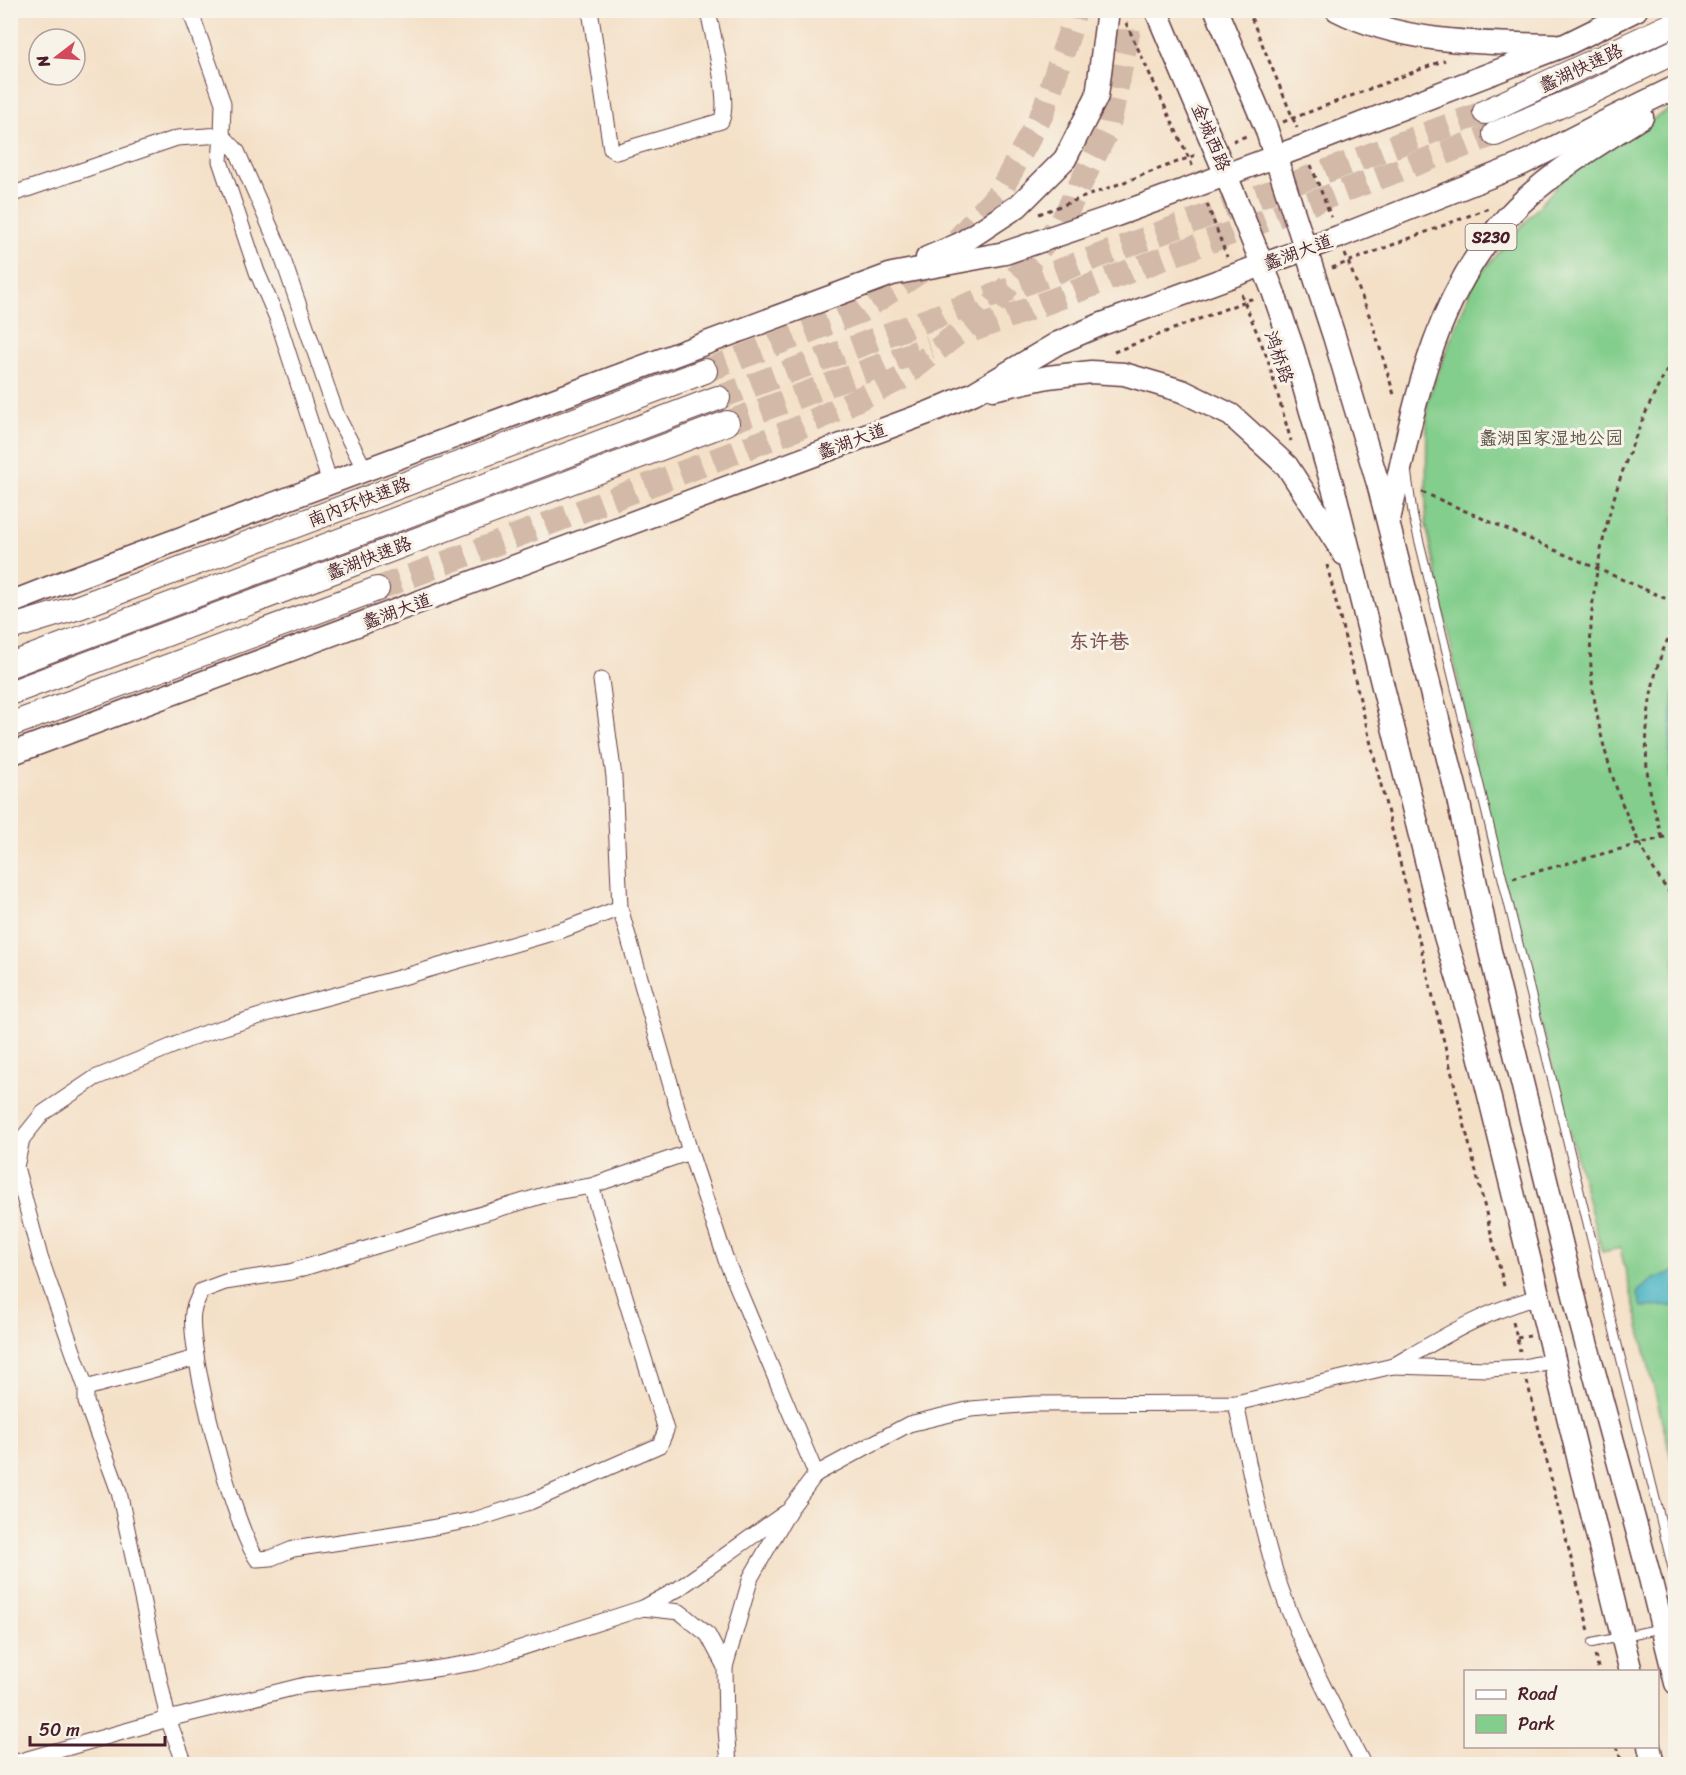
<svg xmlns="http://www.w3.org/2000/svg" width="1686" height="1775" viewBox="0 0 1686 1775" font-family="Sriracha,'LXGW WenKai TC',sans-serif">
  <rect width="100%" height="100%" fill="#f7f3e8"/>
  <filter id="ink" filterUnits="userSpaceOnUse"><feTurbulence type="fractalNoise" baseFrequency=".0167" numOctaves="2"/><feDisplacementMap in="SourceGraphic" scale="12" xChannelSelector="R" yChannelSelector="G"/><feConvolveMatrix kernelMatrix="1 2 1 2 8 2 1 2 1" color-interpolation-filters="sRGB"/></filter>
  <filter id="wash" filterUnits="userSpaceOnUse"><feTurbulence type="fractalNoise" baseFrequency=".008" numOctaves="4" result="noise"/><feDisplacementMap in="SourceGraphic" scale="24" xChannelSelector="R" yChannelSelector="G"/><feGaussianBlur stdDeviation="1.35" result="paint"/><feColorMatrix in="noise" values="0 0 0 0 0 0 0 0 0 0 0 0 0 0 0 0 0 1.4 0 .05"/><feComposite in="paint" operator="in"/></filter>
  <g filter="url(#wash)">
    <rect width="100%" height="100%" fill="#f4e0c7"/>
    <!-- green -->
    <path fill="#83ce8c" stroke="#66765c" stroke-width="1.5" d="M1675,106V1474L1620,1248L1602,1252L1487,824L1426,524L1427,401L1474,281L1576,164Z"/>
    <!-- water -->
    <g fill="#45b2c2" stroke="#486876" stroke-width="1.5">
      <path d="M1675,687V804C1667,761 1670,730 1675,687Z"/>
      <path d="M1675,1271V1306L1642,1307L1637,1292L1654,1279Z"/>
    </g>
  </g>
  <g filter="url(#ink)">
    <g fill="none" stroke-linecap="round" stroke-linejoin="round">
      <!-- trunk-tunnel -->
      <g stroke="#d2b9a8" stroke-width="24" stroke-dasharray="24 12" stroke-linecap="butt">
        <path d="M973,330L1495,134"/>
        <path d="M705,371L861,311L942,257L1000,192L1043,112L1072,25L1074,10"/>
        <path d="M718,398L1485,112"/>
        <path d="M727,423L930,347"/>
        <path d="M377,589L796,429L900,379L990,308L1061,223L1108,129L1128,33L1129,10"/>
      </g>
      <!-- service casing -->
      <g stroke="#643c42" stroke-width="10">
        <g id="service">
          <path d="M1407,473L1413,516L1676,1582"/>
          <path d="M1592,1643L1676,1625"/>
        </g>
      </g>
      <!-- minor casing -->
      <g stroke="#643c42" stroke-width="17">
        <g id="minor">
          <path d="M590,10L611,149L616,152L721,121C731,103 712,34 708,10"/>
          <path d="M10,195L177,138L222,135L223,103L190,10"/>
          <path d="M330,483L277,318L257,272L220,161L222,135L237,151L278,245L337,416L365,470"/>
          <path d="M601,680L614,777L620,908L690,1152L726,1260L816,1474"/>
          <path d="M591,1186L666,1430L660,1445L530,1502L477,1519L414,1531L293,1549L271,1558L257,1559C234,1527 187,1351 193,1312C194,1305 199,1297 201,1291L225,1282L290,1272L554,1192L591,1186L690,1152"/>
          <path d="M1539,1297C1482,1312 1443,1337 1393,1366L1487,1369L1524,1367L1555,1360"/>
          <path d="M86,1388L196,1358"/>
          <path d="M1236,1403C1247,1458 1258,1514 1274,1568C1295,1637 1331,1701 1363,1764"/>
          <path d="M643,1608L678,1589L785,1513"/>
          <path d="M10,1764L168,1719L305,1685L390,1676L478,1662L643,1608L680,1612L708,1635L725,1667"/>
          <path d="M185,1764L168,1719L119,1492L86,1402V1388L40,1257L16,1167L22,1139L43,1113L95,1078L199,1035L276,1011L406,976L565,929L620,908"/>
          <path d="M729,1764L726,1729L725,1667L751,1577L790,1509L816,1474L909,1424L971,1409L1033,1404L1236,1403L1393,1366"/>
        </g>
      </g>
      <!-- primary casing -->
      <g stroke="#643c42" stroke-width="25">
        <g id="primary">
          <path d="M1156,10L1226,175L1273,291L1293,349L1336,498L1445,936L1471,1022L1631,1672"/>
          <path d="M1216,10L1266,128L1334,336L1379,487L1457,794L1490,951L1581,1324L1650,1578L1676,1683"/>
          <path d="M1337,10C1403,44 1482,43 1554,45"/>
          <path d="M927,258L960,244L1018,206L1065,159L1097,96L1108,10"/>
          <path d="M993,389L1048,377L1091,372L1124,374L1182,391L1231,415L1287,466L1344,554"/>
          <path d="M1389,520C1413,412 1431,298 1510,214C1547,175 1597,145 1642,117"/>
          <path d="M10,603L69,580L892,274L1005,253L1111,217L1304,146L1565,45L1636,10"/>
          <path d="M10,754L930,412L974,393L1058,343L1102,324L1338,237L1522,164L1600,124L1676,87"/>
          <path d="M1649,1746L1653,1764"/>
        </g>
      </g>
      <!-- trunk casing -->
      <g stroke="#643c42" stroke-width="26">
        <g id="trunk">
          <path d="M1485,112L1676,23"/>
          <path d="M1495,134L1587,94L1676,51"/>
          <path d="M10,628L79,607L705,371"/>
          <path d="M10,665L718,398"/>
          <path d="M10,693L727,423"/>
          <path d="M10,725L377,589"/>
        </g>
      </g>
      <!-- path -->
      <g stroke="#643c42" stroke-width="3" stroke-dasharray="4.5 4.5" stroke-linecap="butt">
        <path d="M1248,10L1297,128"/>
        <path d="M1126,23L1193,167"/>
        <path d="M1283,122L1445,60"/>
        <path d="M1233,141L1249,135"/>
        <path d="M1311,165L1331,217"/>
        <path d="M1207,204L1227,257"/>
        <path d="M1039,214L1196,155"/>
        <path d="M1345,254L1373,325L1395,398"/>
        <path d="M1332,268L1489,208"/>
        <path d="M1241,294L1267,357L1291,441"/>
        <path d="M1114,352L1256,297"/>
        <path d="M1676,354C1622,446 1582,575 1592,681C1597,726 1609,772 1626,813C1637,840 1656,879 1676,900"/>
        <path d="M1422,492L1676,603"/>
        <path d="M1327,565L1505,1290"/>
        <path d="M1662,837C1656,815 1649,792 1647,769C1644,725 1651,663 1676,625"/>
        <path d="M1513,878L1676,834"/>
        <path d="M1513,1322L1520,1351"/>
        <path d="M1517,1338L1530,1336"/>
        <path d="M1527,1381L1589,1631"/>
        <path d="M1595,1655L1599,1672"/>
        <path d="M1617,1746L1622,1764"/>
      </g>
      <!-- service -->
      <use href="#service" stroke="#fff" stroke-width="8"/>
      <!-- minor -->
      <use href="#minor" stroke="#fff" stroke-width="15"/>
      <!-- primary -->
      <use href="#primary" stroke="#fff" stroke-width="22"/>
      <!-- trunk -->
      <use href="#trunk" stroke="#fff" stroke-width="24"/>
    </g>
  </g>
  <g text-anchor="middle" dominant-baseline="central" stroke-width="6" stroke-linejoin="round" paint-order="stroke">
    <!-- shield labels -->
    <rect fill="#f7f3e8" stroke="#7e5f64" stroke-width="1.5" x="1465.5" y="224" width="51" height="26" rx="4.5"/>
    <g font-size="16" font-weight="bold" fill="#4a1f2b">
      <text x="1491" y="237">S230</text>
    </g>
    <!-- street labels -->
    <g font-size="18" fill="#4a1f2b" stroke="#f7f3e8">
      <text transform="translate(1581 68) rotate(-25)">蠡湖快速路</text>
      <text transform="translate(1211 137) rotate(67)">金城西路</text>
      <text transform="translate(1298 252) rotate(-20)">蠡湖大道</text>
      <text transform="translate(1279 357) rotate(71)">鸿桥路</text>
      <text transform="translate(852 441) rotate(-20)">蠡湖大道</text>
      <text transform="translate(359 502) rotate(-21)">南内环快速路</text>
      <text transform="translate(369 558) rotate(-21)">蠡湖快速路</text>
      <text transform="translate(397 611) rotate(-20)">蠡湖大道</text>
    </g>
    <!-- park labels -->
    <g font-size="18" fill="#5b5448" stroke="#f7f3e8">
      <text x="1551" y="438">蠡湖国家湿地公园</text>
    </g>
    <!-- neighbourhood labels -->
    <g font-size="20" font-weight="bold" fill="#7e5253" stroke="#f7f3e8">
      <text x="1099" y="641">东许巷</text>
    </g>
  </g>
  <!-- margin -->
  <rect width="1686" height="1775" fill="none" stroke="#f7f3e8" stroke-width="36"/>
  <!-- legend -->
  <rect x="1464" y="1670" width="195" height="78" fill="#f7f3e8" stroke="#b29e9c" stroke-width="1.5"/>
  <rect x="1476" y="1690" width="30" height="9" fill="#ffffff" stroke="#b29e9c" stroke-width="1.5"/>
  <text x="1518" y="1700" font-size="18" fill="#4a1f2b">Road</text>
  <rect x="1476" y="1715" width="30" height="18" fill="#83ce8c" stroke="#b29e9c" stroke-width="1.5"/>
  <text x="1518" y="1730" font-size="18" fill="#4a1f2b">Park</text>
  <!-- north arrow -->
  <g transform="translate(57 57) rotate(253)"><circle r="28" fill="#f7f3e8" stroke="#b29e9c" stroke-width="1.5"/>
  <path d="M0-4.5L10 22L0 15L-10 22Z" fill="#d1495b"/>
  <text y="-9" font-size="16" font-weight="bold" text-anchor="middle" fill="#4a1f2b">N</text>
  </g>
  <!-- scale -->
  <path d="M30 1736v9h135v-9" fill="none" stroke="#4a1f2b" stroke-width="3"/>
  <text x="39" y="1736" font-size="18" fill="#4a1f2b" stroke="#f7f3e8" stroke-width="4.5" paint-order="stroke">50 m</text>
</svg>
